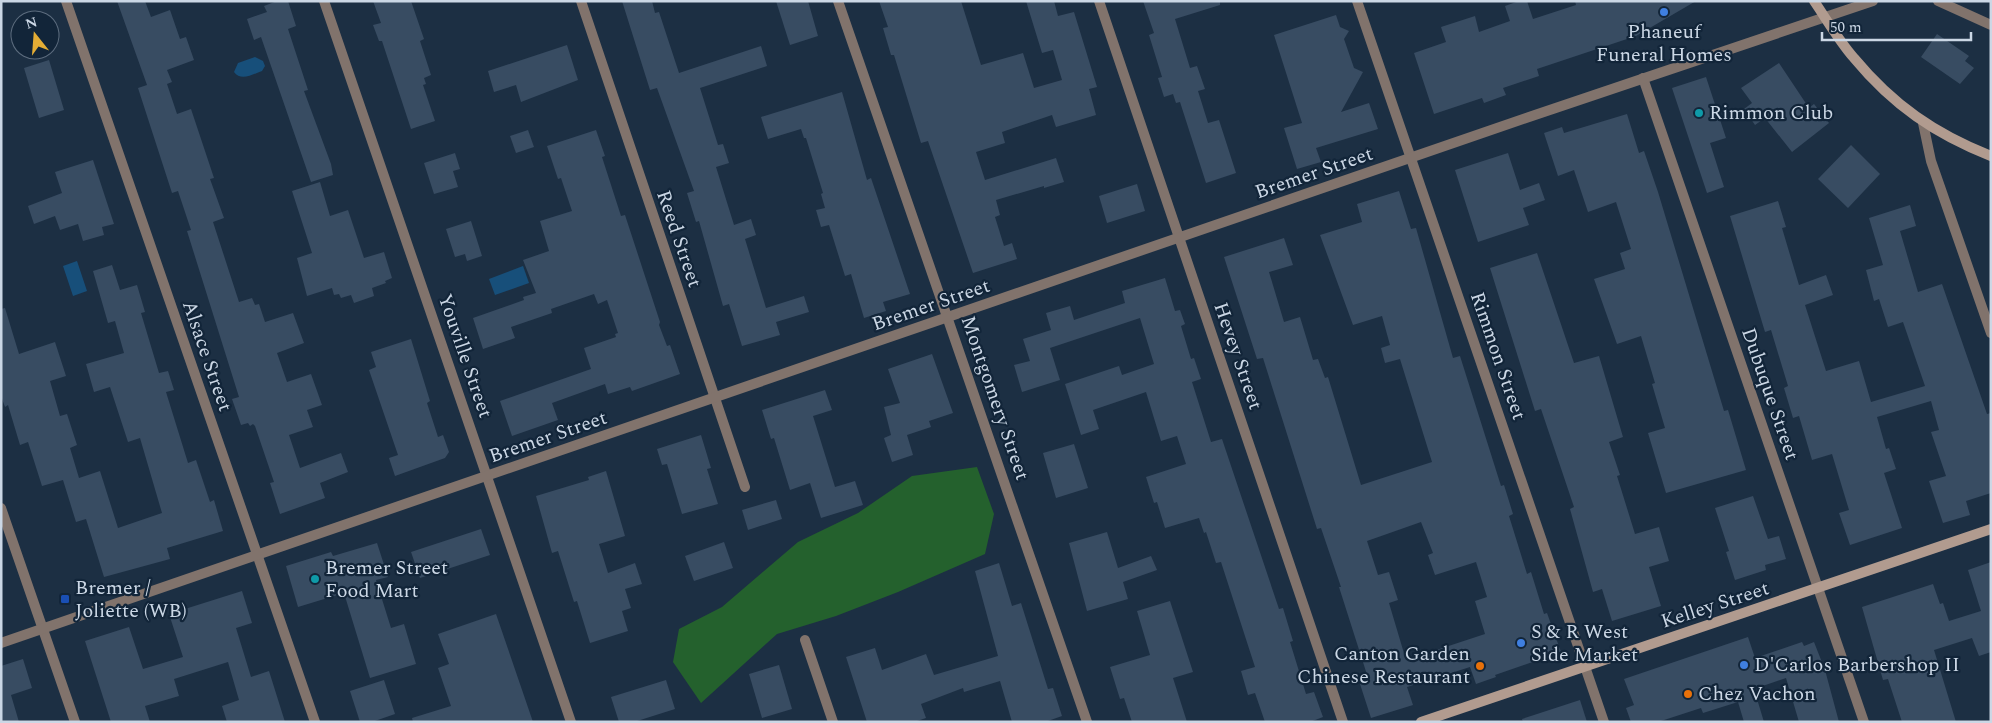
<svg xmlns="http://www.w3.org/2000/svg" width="1992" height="723" viewBox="0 0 1992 723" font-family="Spectral,serif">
  <rect width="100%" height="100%" fill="#1c2f43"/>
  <!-- green -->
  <path fill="#24612d" d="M977,467L994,514L985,554L898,592L836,616L777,634L701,703L673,662L679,629L722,607L798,542L858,513L912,476Z"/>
  <!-- water -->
  <g fill="#174f7a">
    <path d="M255,57L263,61L265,66L262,71C253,74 241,82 234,72L238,63Z"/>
    <path d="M77,261L87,291L73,296L63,266Z"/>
    <path d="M523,266L529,283L495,295L489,279Z"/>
  </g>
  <!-- building -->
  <g fill="#384c62" fill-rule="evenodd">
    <path d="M117,1H145L151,17L170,10L180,39L186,37L194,60L167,70L172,82L167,84L177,114L191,109L214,178L210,179L224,218L213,222L239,302L252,298L255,305L259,304L265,322L293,313L304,343L277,353L287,382L311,374L322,405L307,410L313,427L289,435L300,468L341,453L348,472L320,483L325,498L280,514L270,483L274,482L255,426L253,424L250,426L248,423L241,425L232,399L239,397L187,231L191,230L178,191L172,193L138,88L147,85Z"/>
    <path d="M277,1H288L296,26L288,29L308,90L304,91L331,164L333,175L311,182L261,37L254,40L247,19L267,12L264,6Z"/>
    <path d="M373,1H411L424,39L420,41L431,75L424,78L426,84L423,85L435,121L411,129L382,41H379L373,25L381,23Z"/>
    <path d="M622,1H652L655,13L659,12L679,73L761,46L767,66L700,88L718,145L723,144L729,163L716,167L734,225L751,219L756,235L745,239L766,308L804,296L809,312L776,322L780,335L742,346L729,304L723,306L699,221L696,222L687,193L694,191L657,88L650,90Z"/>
    <path d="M776,1H808L818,36L790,45Z"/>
    <path d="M879,1H961L981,65L1023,53L1034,88L1062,80L1053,50L1042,53L1026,1H1054L1058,16L1074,12L1097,87L1089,89L1096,115L1056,127L1052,115L1002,132L1005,143L976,152L985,180L1056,158L1064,182L1044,188V186L996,200L1000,215L995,217L1004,246L1012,243L1017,259L973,273L928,141L921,143L894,55H891L883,28L888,27Z"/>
    <path d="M1143,1H1220V5L1175,19L1190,68L1197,66L1205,89L1198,91L1208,123L1219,120L1236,173L1206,183L1180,102L1176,103L1173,94L1164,97L1158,78L1162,77L1149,35L1154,33Z"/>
    <path d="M1519,1H1527L1533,19L1576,5L1575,1H1696L1636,36L1537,69L1539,76L1503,88L1506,95L1484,103L1482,98L1434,114L1414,53L1446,42L1441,27L1475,16L1479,32L1510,21L1505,6Z"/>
    <path d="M1336,15L1340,27L1349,31L1344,39L1354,68L1363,72L1341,112L1369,103L1378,129L1316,148L1321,162L1297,169L1284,128L1302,123L1274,35Z"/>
    <path d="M1937,34L1969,56L1965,61L1974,68L1960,84L1921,57Z"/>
    <path d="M567,45L578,80L521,102L516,85L494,92L488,71Z"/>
    <path d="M49,60L64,110L39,118L24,68Z"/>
    <path d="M1779,63L1809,108L1814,104L1829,123L1792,152L1765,118L1755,125L1744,109L1752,103L1741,88Z"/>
    <path d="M1706,77L1726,138L1710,143L1724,187L1707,193L1672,88Z"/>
    <path d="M842,92L867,180L871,178L910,294L883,302L886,311L864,318L851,274L845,276L829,225L821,227L816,210L825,208L821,194L823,193L806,138H804L801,129L768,139L761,117Z"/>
    <path d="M1627,114L1639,153L1644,151L1658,192L1724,411L1728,410L1746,470L1666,493L1648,433L1665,428L1652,384L1655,383L1641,336L1617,344L1594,279L1625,269L1620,253L1631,249L1616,202L1588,212L1574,170L1558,176L1544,133L1562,127L1564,133Z"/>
    <path d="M528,130L534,147L516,153L510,136Z"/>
    <path d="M596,130L605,156L602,157L621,216L625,215L660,322L659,325L667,346L670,345L680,374L632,391L630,387L608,394L605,384L552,403L558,420L512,436L500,401L591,369L584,348L616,337L615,334L618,333L607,300L598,304L594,294L551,309L552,313L511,327L515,338L483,349L473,318L524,300L523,297L536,293L523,260L549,251L540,221L572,211L561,178L558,179L547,146Z"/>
    <path d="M1851,145L1880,174L1848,208L1818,179Z"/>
    <path d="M455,153L460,169L453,171L458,187L434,194L424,163Z"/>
    <path d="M1508,153L1520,190L1539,183L1545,200L1523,208L1529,225L1478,242L1455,170Z"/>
    <path d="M93,160L114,224L102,227L104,235L83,241L78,224L60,230L55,216L34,224L28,206L62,193L55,172Z"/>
    <path d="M320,182L330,216L348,210L364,258L384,252L392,278L385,281L386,283L372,288L374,296L354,303L351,295L341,298L339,294L334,295L332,288L307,296L297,258L312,253L292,191Z"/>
    <path d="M1137,184L1145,211L1107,223L1099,196Z"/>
    <path d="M1399,191L1411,229L1416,228L1453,358L1460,356L1501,486L1504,485L1513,514L1509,516L1527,574L1531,572L1544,614L1547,613L1561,652L1495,675L1496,677L1476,684L1470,667L1407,687L1413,705L1371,718L1360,684L1369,681L1339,587H1341L1321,528L1317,529L1263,358L1257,359L1224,257L1284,238L1293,265L1269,272L1284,322L1300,317L1313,360L1318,359L1325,378L1328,377L1361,485L1432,462L1400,359L1385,363L1381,348L1390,345L1382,316L1353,325L1320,235L1362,222L1357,204ZM1421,522L1433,553L1428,555L1435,575L1476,562L1487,597L1475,601L1485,634L1406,660L1389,603L1398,600L1389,572L1378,575L1367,541Z"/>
    <path d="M1778,201L1786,227L1782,228L1799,285L1826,275L1833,295L1805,305L1826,371L1859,361L1871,402L1925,386L1903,322L1888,327L1879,299L1874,301L1866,270L1883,265L1869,218L1910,205L1916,226L1900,231L1918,292L1942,284L1987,414L1991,413V493L1966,501L1970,515L1943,523L1929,481L1946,476L1931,432L1939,430L1931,401L1877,417L1886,449L1889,448L1896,469L1884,473L1902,528L1850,545L1839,513L1849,510L1832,454L1812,460L1799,416L1793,418L1784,388L1788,386L1771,330L1765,332L1730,216Z"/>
    <path d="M471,221L482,256L467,261L465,254L455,257L446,229Z"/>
    <path d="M1537,253L1574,363L1599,356L1623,437L1609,442L1620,475L1617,476L1635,534L1659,527L1669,561L1649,567L1661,606L1612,621L1602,589L1593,592L1570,509L1574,507L1541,409L1535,411L1490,268Z"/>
    <path d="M112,265L120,290L137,285L145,312L141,313L159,373L168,371L174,390L166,392L188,463L196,460L210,502L214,500L223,531L167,548L170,559L104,577L86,519L76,522L63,480L42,486L28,442L20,445L8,405L5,407L1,396V309L5,308L19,354L55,342L66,376L50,381L60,416L67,414L77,445L70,448L79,478L100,471L118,528L162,513L140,438L128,442L110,387L94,392L86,364L124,353L115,321L108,323L93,271Z"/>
    <path d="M1165,278L1175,311L1180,310L1185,324L1181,326L1191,359L1194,358L1201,379L1192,382L1211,442L1222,439L1279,609L1283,608L1293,641L1290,642L1306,694L1314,692L1323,717L1310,722H1265L1255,693L1248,695L1241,671L1255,667L1221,562L1216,563L1206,532L1204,533L1199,518L1165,528L1157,502L1154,503L1146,477L1186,464L1177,436L1161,441L1146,392L1093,410L1099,429L1081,435L1065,384L1119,366L1122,375L1154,364L1140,318L1050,348L1060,380L1022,392L1014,365L1030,361L1023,339L1051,330L1046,313L1070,306L1074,320L1125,303L1122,291Z"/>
    <path d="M411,339L430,401L427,403L438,437L443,435L449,452L445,458L395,476L389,458L398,455L369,370L376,367L371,352Z"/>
    <path d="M932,354L953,413L929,421L931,427L907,435L913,455L892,462L884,438L891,435L884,407L900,403L888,369Z"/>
    <path d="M825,390L832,410L813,416L835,487L855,481L863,505L821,518L810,483L790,490L774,438L771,439L762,410Z"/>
    <path d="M701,435L711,468L707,469L718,504L682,514L667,464L662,465L657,449Z"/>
    <path d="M1074,444L1088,488L1056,498L1043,453Z"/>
    <path d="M606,471L625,536L599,544L608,573L635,563L642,584L625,589L631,608L622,611L628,631L590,643L577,601L574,602L558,551L552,553L536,496L589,480L588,477Z"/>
    <path d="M1753,496L1768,539L1779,536L1786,559L1765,565L1766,570L1735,580L1726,552L1729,551L1715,508Z"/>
    <path d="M776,500L782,519L748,530L742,510Z"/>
    <path d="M481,529L490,555L420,578L411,552Z"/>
    <path d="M1107,532L1118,568L1151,556L1157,570L1123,582L1128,599L1087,611L1069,543Z"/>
    <path d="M724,542L733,568L694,581L685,556Z"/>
    <path d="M377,543L388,577L376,580L391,628L404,624L416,664L370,678L344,593L298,607L286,566L331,552L333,556Z"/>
    <path d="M1991,562V652L1979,656L1972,638L1934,650L1956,722H1902L1888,679L1883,680L1862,607L1933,584L1940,604L1943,603L1949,621L1981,611L1968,570Z"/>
    <path d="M999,563L1012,606L1021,603L1048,689L1053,688L1062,716L1045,722H1012L1000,681L964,692L963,688L921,704L926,718L914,722H867L846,657L875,648L882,670L926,654L934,675L998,656L975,571Z"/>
    <path d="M242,591L252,623L236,628L251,677L269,671L285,722H227L222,706L239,700L228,662L174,679L179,696L145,706L150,722H111L85,641L129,627L143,669L183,657L169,614Z"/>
    <path d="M1170,601L1193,672L1173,678L1187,722H1132L1124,698L1120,699L1110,667L1150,655L1137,611Z"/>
    <path d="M496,614L533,722H413L412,718L451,706L438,668L449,664L438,634Z"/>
    <path d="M1748,637L1755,658L1802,642L1804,646L1814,642L1825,670L1839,722H1799L1786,678L1754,689L1764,722H1744L1738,702L1703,713L1701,708L1658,722H1631L1626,708L1634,705L1624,679Z"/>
    <path d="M23,659L32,688L11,695L19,722H1V666Z"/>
    <path d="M779,665L792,709L762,718L749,674Z"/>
    <path d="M384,680L395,714L372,722H360L350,691Z"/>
    <path d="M666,680L675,709L634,722H619L611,697Z"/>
    <path d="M1580,700L1587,722H1523L1522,719Z"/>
  </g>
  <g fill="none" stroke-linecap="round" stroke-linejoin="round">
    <!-- street -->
    <g stroke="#81736c" stroke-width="10">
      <path d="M66,1L315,722"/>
      <path d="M324,1L571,722"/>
      <path d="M581,1L745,487"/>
      <path d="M838,1L1087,722"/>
      <path d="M1099,1L1343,722"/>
      <path d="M1357,1L1604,722"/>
      <path d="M1938,1L1991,25"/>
      <path d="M1643,78L1864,722"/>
      <path d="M1923,123L1931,161L1991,333"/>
      <path d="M1,508L75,722"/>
      <path d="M805,640L833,722"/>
      <path d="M1,643L1529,117L1873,1"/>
    </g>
    <!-- secondary -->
    <g stroke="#b19b8f" stroke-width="10">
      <path d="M1814,1C1827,20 1839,41 1854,58C1893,105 1935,134 1991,156"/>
      <path d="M1421,722L1991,529"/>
    </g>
  </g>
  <!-- markers -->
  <g fill="#3f7fe0" stroke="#122539" stroke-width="2">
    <circle cx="1664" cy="12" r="5"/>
    <circle cx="1521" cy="643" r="5"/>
    <circle cx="1744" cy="665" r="5"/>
  </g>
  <g fill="#0f9aa8" stroke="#122539" stroke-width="2">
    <circle cx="1699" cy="113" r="5"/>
    <circle cx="315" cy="579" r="5"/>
  </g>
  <rect fill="#1a4fb4" stroke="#122539" stroke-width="2" x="60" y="594" width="10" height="10" rx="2.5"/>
  <g fill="#e8710a" stroke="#122539" stroke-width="2">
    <circle cx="1480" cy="666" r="5"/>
    <circle cx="1688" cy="694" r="5"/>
  </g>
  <g text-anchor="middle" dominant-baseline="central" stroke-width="4.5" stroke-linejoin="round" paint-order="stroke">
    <!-- poi labels -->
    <g font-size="20" fill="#cbd7e5" stroke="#122539" text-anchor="start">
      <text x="1664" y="32" text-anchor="middle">Phaneuf<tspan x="1664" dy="23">Funeral Homes</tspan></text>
      <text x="1709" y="113">Rimmon Club</text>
      <text x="325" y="568">Bremer Street<tspan x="325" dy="23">Food Mart</tspan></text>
      <text x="75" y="588">Bremer /<tspan x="75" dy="23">Joliette (WB)</tspan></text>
      <text x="1531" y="632">S &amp; R West<tspan x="1531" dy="23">Side Market</tspan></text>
      <text x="1470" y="654" text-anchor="end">Canton Garden<tspan x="1470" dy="23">Chinese Restaurant</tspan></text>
      <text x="1754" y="665">D'Carlos Barbershop II</text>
      <text x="1698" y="694">Chez Vachon</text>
    </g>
    <!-- street labels -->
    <g font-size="20" fill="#cbd7e5" stroke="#122539">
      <text transform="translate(1314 173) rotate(-19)">Bremer Street</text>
      <text transform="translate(679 239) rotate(71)">Reed Street</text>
      <text transform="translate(931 305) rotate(-19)">Bremer Street</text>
      <text transform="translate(207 356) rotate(71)">Alsace Street</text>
      <text transform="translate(465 356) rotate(71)">Youville Street</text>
      <text transform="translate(1238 356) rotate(71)">Hevey Street</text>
      <text transform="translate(1498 356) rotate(71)">Rimmon Street</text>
      <text transform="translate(1770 394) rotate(71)">Dubuque Street</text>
      <text transform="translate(995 398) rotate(71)">Montgomery Street</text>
      <text transform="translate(548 437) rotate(-19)">Bremer Street</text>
      <text transform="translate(1715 605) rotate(-18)">Kelley Street</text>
    </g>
  </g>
  <!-- border -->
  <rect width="1992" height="723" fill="none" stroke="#cbd7e5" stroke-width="5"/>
  <!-- north arrow -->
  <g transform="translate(35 35) rotate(343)"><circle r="24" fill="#122539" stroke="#5c6c7e"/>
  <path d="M0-4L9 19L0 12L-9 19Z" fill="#e4ad35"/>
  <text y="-8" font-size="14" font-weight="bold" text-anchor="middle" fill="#cbd7e5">N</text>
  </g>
  <!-- scale -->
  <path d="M1822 32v8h149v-8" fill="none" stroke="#cbd7e5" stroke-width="2.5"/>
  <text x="1830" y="32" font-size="15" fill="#cbd7e5" stroke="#122539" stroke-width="4" paint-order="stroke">50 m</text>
</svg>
